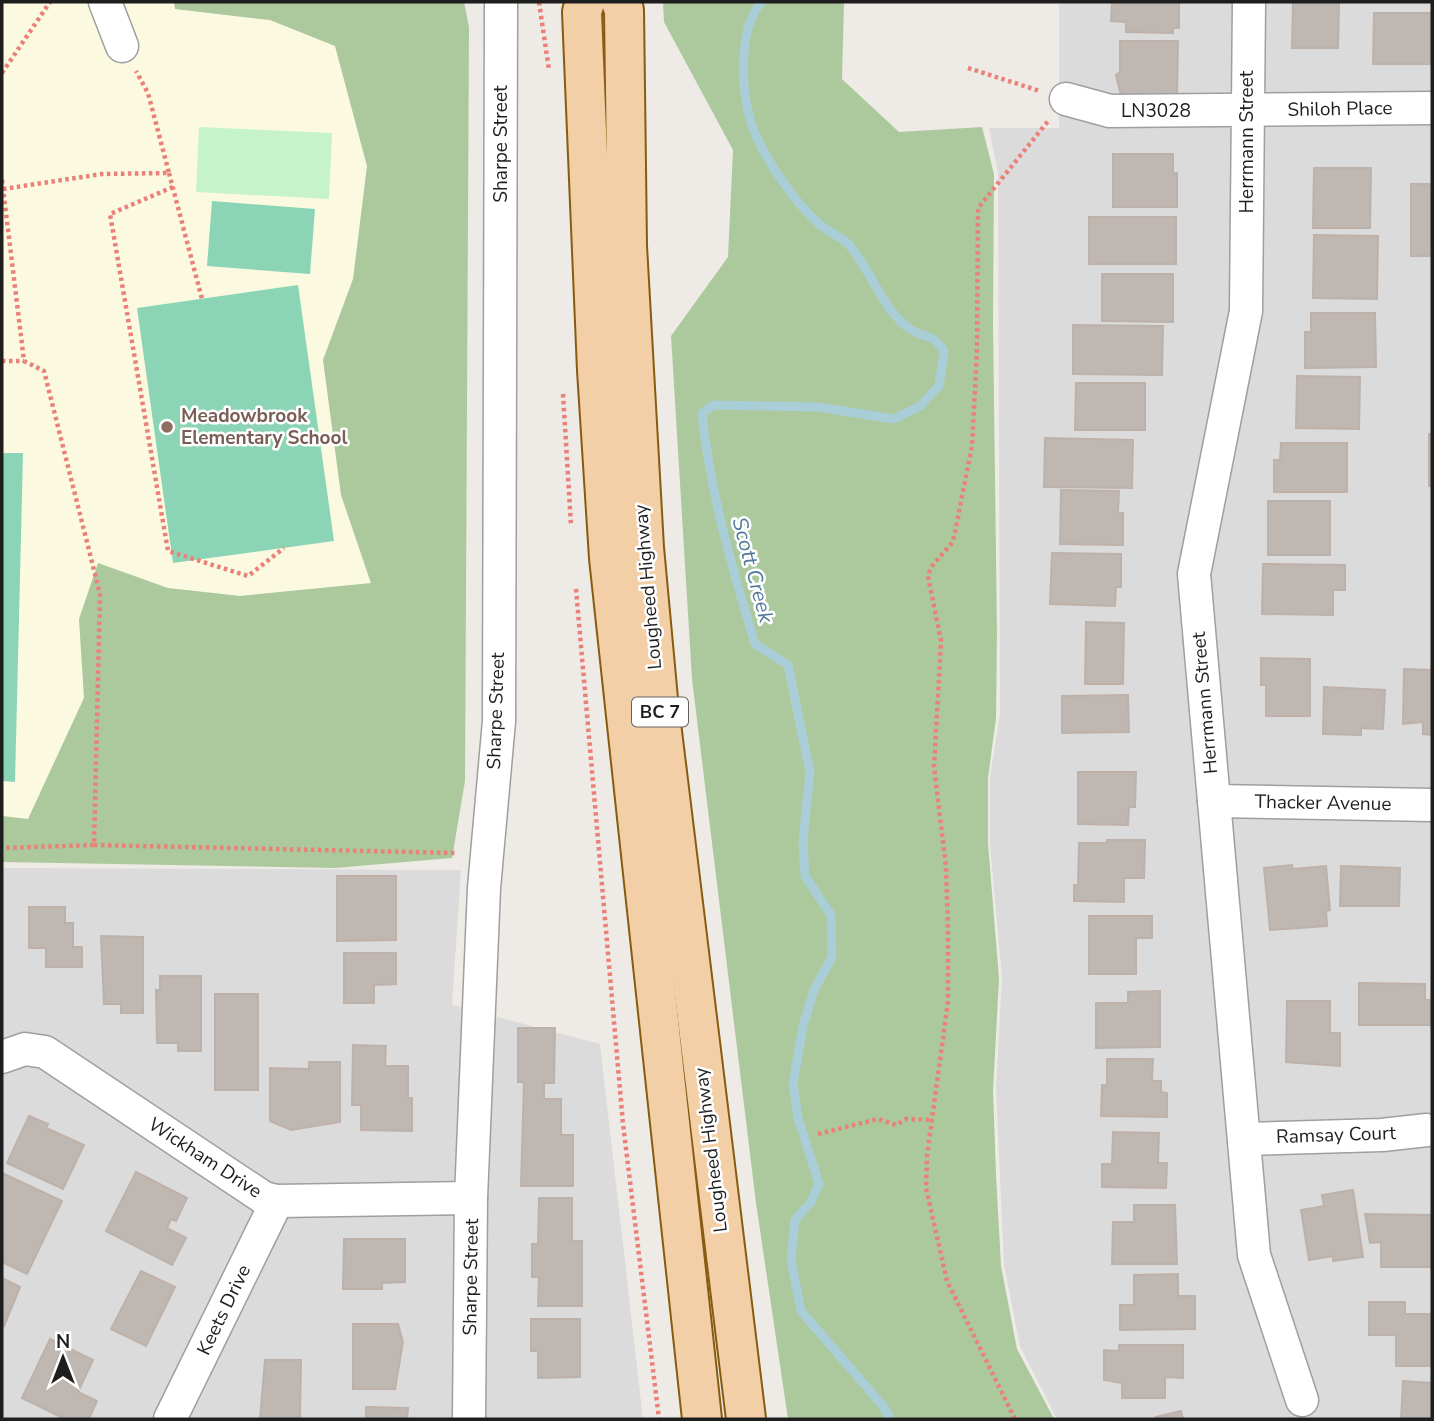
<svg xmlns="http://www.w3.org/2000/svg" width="1434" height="1421" viewBox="0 0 1434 1421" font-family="'Nunito Sans',sans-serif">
  <rect width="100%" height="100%" fill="#eeeae5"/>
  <!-- residential -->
  <g fill="#dcdbdb">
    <path d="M1059,2H1432V1419H1057L1020,1346L1004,1265L996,1089L1002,978L990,845V777L1000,714L998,173L989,128H1059Z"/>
    <path d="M2,868L461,870L452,1005L600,1044L643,1419H2Z"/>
  </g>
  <!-- education -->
  <path fill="#fbfae0" d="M2,2H174L175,9L270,20L335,46L367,166L353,279L323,360L341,495L371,584L240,596L168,588L98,564L79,619L84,698L28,819L2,816Z"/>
  <!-- forest -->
  <g fill="#acc99e">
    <path d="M174,2H464L469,27L465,781L452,858L335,868L2,862V816L28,819L84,698L79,619L98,563L168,588L240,596L371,583L341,495L323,360L353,279L367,166L335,46L270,20L175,9Z"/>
    <path d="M663,2H844L842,79L899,132L982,127L994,174L993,323L997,633L996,718L988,778V843L999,979L993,1090L996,1175L1001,1266L1017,1349L1054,1419H788L756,1203L692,679L671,336L728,257L733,150L664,22Z"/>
  </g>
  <!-- park -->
  <path fill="#c6f3c9" d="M199,127L332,133L329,199L196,192Z"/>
  <!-- pitch -->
  <g fill="#8bd4b6">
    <path d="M212,201L315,209L310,274L207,266Z"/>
    <path d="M298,285L334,541L173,563L137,308Z"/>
    <path d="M2,453H23L15,782L2,781Z"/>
  </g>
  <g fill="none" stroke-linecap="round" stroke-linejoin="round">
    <!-- stream -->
    <path stroke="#aaced7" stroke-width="9" d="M761,2C736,34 740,104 758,140C771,167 794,201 817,222C827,232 841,235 851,247C871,272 883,310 910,329C926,340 929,330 944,351L939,386L920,406L894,419L818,407L714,405L702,413C710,492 732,568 755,644L788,665L810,772L803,840L805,876L831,915L832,957L814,990L803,1026L793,1084L798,1118L819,1184L811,1202L795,1220L791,1260L801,1311L883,1406L890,1419"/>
  </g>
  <!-- building -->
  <g fill="#beb7b2" stroke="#beb1a9" stroke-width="2">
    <path d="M1112,2H1179V28H1173V33L1126,32V22L1111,21Z"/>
    <path d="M1293,2H1339L1338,48H1292Z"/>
    <path d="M1374,13H1432L1431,64H1373Z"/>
    <path d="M1120,41H1178L1177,96H1121L1116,75L1120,72Z"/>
    <path d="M1113,154H1173V173H1177V207H1113Z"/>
    <path d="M1314,168H1371L1370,228H1313Z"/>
    <rect x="1411" y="184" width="21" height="72"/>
    <rect x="1089" y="217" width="87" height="47"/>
    <path d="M1314,235L1378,236L1377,299L1313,298Z"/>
    <path d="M1102,274H1173V322L1102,321Z"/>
    <path d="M1311,313H1375L1376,367L1305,368V332H1311Z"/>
    <path d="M1073,325L1163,326L1162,375L1073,374Z"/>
    <path d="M1297,376L1360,377L1359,429L1296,428Z"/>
    <path d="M1076,383H1145V430H1075Z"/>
    <rect x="1429" y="434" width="3" height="52"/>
    <path d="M1045,438L1133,440L1132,488L1044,487Z"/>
    <path d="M1281,443H1347V492H1274V460H1280Z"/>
    <path d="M1061,490L1119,491L1118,513H1123V545L1060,544Z"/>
    <rect x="1268" y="501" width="62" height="54"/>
    <path d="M1052,553L1121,554V587H1116L1115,606L1050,604Z"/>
    <path d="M1263,564L1345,565V590H1333V615L1262,614Z"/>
    <path d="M1086,622L1124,623L1123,684H1085Z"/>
    <path d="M1261,658L1310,659V716H1266V685H1261Z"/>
    <path d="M1404,669L1432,670V735L1423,734V722L1403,724Z"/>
    <path d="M1324,687L1385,690L1383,729L1361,728V735L1323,734Z"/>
    <path d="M1128,695L1129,732L1062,733V696Z"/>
    <path d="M1078,772H1136L1135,807H1129L1128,825L1078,824Z"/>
    <path d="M1107,840H1145L1144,878H1124V902L1074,901V885H1078L1079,843H1107Z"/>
    <path d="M1292,865L1293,869L1326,866L1330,910L1326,911L1327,926L1270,930L1264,868Z"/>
    <path d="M1341,866L1400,868L1399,906H1340Z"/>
    <path d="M337,876H396V940L337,941Z"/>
    <path d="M29,907H65V923H73V947H82V967H46V948H29Z"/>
    <path d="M1089,916H1152V938H1136V974H1089Z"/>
    <path d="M101,936L143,937V1013H121V1004H104Z"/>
    <path d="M344,953H396V984L374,985V1003H344Z"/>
    <path d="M160,976H201V1051H178V1043H157L156,990H160Z"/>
    <path d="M1359,983L1425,984V1000H1432L1431,1025H1359Z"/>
    <path d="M1160,991V1047L1096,1048V1003H1128V992Z"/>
    <rect x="215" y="994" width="43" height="96"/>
    <path d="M1287,1001H1330V1033H1340V1066L1286,1062Z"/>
    <path d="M518,1028H555L554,1083H544V1099H561V1135H573V1186H521L524,1082H518Z"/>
    <path d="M353,1045L386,1046L385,1066H408V1098H412V1131L361,1130V1105H352Z"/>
    <path d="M1107,1059H1153L1152,1081H1161V1092L1167,1093V1117L1101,1116L1102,1085H1107Z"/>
    <path d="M309,1062H340V1122L291,1130L270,1121V1068L309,1069Z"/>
    <path d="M29,1116L48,1124L46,1128L84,1145L63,1189L7,1163Z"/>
    <path d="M1113,1132L1159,1133L1158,1163H1167L1166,1188L1102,1187V1164H1112Z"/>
    <path d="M136,1172L187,1198L176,1221L171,1219L167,1228L186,1238L172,1265L106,1231Z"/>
    <path d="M2,1173L62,1201L27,1274L2,1262Z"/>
    <path d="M1353,1190L1363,1257L1333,1261V1256L1309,1260L1301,1210L1324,1206L1322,1195Z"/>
    <path d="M539,1198H572V1241H582V1306H538L539,1277H532V1244H538Z"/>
    <path d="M1134,1205H1175L1177,1264H1112L1113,1222H1134Z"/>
    <path d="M1365,1214L1432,1215V1267H1381V1242L1370,1243Z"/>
    <path d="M344,1239H405V1282L382,1283V1289H343Z"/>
    <path d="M141,1271L175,1287L146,1346L111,1329Z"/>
    <path d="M1178,1274V1296H1195V1329L1120,1330V1305H1134V1275Z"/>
    <path d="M2,1278L20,1287L4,1326L2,1325Z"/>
    <path d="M1369,1302H1405V1314H1432V1366H1396V1335H1369Z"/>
    <path d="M531,1319H580V1377L538,1378V1351H531Z"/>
    <path d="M353,1324H398L403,1342L395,1389H353Z"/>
    <path d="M50,1339L93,1360L78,1392L97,1401L89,1419H65L22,1398Z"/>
    <path d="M1119,1345H1183V1378L1165,1377V1398H1122V1383L1104,1380V1350L1119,1351Z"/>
    <path d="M265,1360H301L300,1419H260Z"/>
    <path d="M1403,1381L1432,1383V1419H1401Z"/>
    <path d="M366,1407L408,1408L407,1419H366Z"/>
    <path d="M1181,1411L1183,1419H1157L1156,1417Z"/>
  </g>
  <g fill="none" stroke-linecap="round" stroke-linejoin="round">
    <!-- minor casing -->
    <g stroke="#9f9f9f" stroke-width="35">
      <g id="minor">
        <path d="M105,2L122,46"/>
        <path d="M1249,2L1246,311L1194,574L1254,1255L1302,1400"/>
        <path d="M1066,99L1110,111L1432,108"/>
        <path d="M1214,801L1432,805"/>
        <path d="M2,1057L25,1049L45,1052L264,1198L277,1201L471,1198"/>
        <path d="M1245,1139L1382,1135L1427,1130"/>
        <path d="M170,1419L277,1201"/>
        <path d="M469,1419L471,1198L484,888L499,721L501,2"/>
      </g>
    </g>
    <!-- major casing -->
    <g stroke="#875c10" stroke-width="42">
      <g id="major">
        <path d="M585,2L582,12L597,370L609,558L702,1419"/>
        <path d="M621,2L624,10L627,246L644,548L658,699L746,1419"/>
      </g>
    </g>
    <!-- path -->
    <g stroke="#ea8179" stroke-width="4.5" stroke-dasharray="3.5 3.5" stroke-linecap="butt">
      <path d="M539,2L549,70"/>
      <path d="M968,68L1040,91"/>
      <path d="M2,73L50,2"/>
      <path d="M169,173L202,299"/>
      <path d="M2,180L24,361L44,371L100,594L94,845L2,848"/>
      <path d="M173,187L110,214L168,551L248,576L284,548"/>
      <path d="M3,189L102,174L169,173L148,93L136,71"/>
      <path d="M2,361H24"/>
      <path d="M563,394L571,525"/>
      <path d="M576,589L623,1124L659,1419"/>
      <path d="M94,845L458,853"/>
      <path d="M818,1134L878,1119L896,1125L906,1119L933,1120"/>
      <path d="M1015,1419L947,1281L926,1188L927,1156L948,1001V929L946,867L934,767L941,641L928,576L931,567L953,542L972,446L977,351L978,208L1049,120"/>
    </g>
    <!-- minor -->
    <use href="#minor" stroke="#fff" stroke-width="32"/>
    <!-- major -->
    <use href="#major" stroke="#f2cfa6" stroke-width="38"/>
  </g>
  <!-- markers -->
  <circle fill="#8d6e63" stroke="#fff" stroke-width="2.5" cx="167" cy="427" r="7"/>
  <g text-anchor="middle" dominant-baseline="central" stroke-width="5" stroke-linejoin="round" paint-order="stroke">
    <!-- shield labels -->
    <rect fill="#fff" stroke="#626262" stroke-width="2" x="632" y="697.5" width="56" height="29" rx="5"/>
    <g font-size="18" font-weight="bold" fill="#1e1e1e">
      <text x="660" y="712">BC 7</text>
    </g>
    <!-- street labels -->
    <g font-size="19" fill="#1e1e1e" stroke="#fff">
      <text transform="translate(1340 109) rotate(-1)">Shiloh Place</text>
      <text x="1156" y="111">LN3028</text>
      <text transform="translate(1247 142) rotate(-90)">Herrmann Street</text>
      <text transform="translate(501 144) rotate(-90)">Sharpe Street</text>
      <text transform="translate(648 587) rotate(-95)">Lougheed Highway</text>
      <text transform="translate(1205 703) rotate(-95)">Herrmann Street</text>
      <text transform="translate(496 711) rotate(-88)">Sharpe Street</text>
      <text transform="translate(1323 803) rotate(1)">Thacker Avenue</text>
      <text transform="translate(1336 1135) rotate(-2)">Ramsay Court</text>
      <text transform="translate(711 1150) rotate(-97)">Lougheed Highway</text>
      <text transform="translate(205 1158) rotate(33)">Wickham Drive</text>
      <text transform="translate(471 1277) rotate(-89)">Sharpe Street</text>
      <text transform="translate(224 1310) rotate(-64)">Keets Drive</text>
    </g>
    <!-- education labels -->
    <g font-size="19" font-weight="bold" fill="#785e54" stroke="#fff" text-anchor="start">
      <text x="181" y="416">Meadowbrook<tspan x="181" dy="22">Elementary School</tspan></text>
    </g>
    <!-- water labels -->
    <g font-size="21" font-style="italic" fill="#52799c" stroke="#fff">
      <text transform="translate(753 570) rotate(75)">Scott Creek</text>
    </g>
  </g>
  <!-- border -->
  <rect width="1434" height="1421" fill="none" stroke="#1e1e1e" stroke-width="7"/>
  <!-- north arrow -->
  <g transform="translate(63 1358)" stroke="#ffffff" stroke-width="5" paint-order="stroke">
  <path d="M0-5L12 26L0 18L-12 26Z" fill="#1e1e1e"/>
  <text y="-10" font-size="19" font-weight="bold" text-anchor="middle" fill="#1e1e1e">N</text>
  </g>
</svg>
